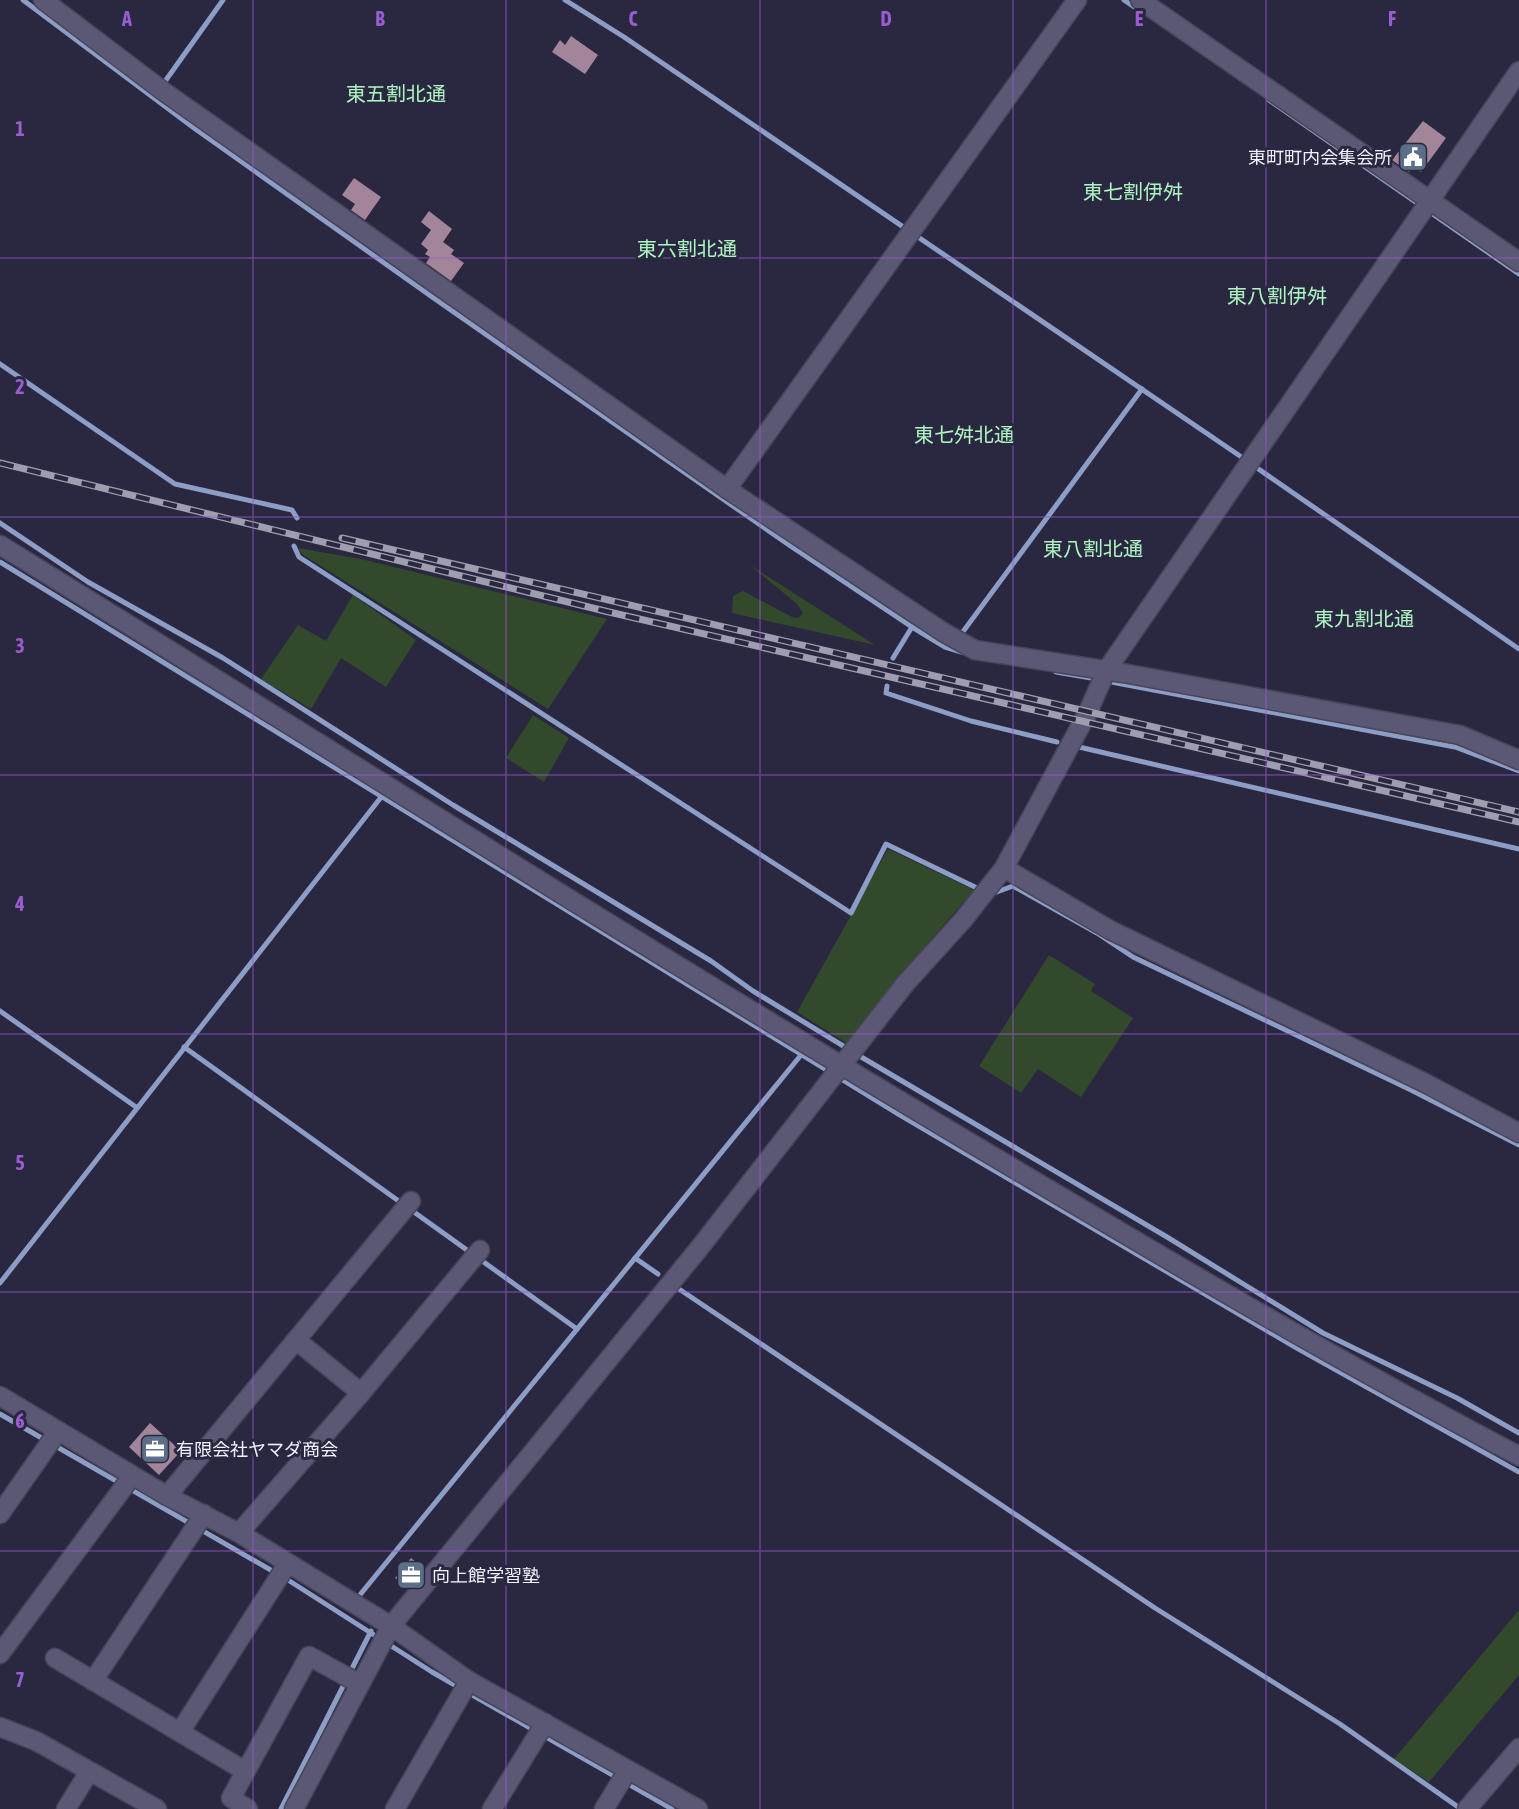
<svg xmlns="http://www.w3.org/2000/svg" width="1519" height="1809" viewBox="0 0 1519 1809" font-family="'Asap Condensed','Noto Sans JP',sans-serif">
  <rect width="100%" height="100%" fill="#2a2740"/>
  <!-- green -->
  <g fill="#33492c">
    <path d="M298,548L361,559L607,619L548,709L302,554Z"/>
    <path d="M750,565L875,645L732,613L733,596L743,591L792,617L798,618L803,613L797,604Z"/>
    <path d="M353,595L416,640L386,687L341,658L311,709L261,679L298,625L326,641Z"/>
    <path d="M533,715L569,738L544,782L506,758Z"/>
    <path d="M888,849L974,890L894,982L848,1044L797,1012Z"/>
    <path d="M1049,955L1095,984L1091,991L1133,1018L1081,1097L1038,1069L1021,1093L979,1066Z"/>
    <path d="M1519,1610V1675L1429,1782L1394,1759Z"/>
  </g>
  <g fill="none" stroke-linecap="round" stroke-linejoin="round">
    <!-- stream -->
    <g stroke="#8c9dc6" stroke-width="5">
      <path d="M23,0L194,128L435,299L792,547L912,627L945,647L968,654"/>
      <path d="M565,0L624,37L1240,456"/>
      <path d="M1124,0L1140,11"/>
      <path d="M161,87L223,0"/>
      <path d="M1269,100L1519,274"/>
      <path d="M0,364L175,484L292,510L297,518"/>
      <path d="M1257,468L1519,649"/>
      <path d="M0,523L88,582L223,658L453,805L711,961L753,991L863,1058L1167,1237L1323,1333L1457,1398L1519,1433"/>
      <path d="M294,546L299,557L316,568L851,913L886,844L977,888"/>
      <path d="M0,562L900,1115L1295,1347L1519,1472"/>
      <path d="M962,633L1142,389"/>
      <path d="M893,658L912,627"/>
      <path d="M1056,672L1097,679"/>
      <path d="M1106,681L1455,747L1519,771"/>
      <path d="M887,686L886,693L971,721L1057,742"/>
      <path d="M1079,747L1519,849"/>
      <path d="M994,893L1013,886L1097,933L1133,957L1411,1090L1519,1145"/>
      <path d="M0,1011L136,1107"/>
      <path d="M184,1047L577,1329"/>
      <path d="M635,1258L658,1274"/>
      <path d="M0,1283L382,796"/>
      <path d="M679,1289L1155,1608L1340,1724L1461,1809"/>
      <path d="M0,1414L288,1580L432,1672L672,1809"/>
      <path d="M359,1596L801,1055"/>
      <path d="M281,1809L371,1631"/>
    </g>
  </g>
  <!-- building -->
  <g fill="#a3859a">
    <path d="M571,36L598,55L585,74L552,52L560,40L565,45Z"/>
    <path d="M1423,121L1446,138L1421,172L1413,167L1409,172L1392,160Z"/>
    <path d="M354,178L381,197L365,220L351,210L355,204L342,195Z"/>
    <path d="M429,211L452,229L443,242L454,250L451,254L464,263L451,281L426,263L430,257L425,254L428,250L421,244L431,230L421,222Z"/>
    <path d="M150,1423L181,1451L159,1475L129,1447Z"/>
    <path d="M411,1558L423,1568L407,1588L395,1578Z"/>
  </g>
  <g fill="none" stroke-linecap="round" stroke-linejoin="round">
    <!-- minor casing -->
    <g stroke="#48455a" stroke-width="21">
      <g id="minor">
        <path d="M43,0L163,91L727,489L943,632L975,650L1123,673L1460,735L1519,760"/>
        <path d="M1140,0L1519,262"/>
        <path d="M727,489L1077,0"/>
        <path d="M0,545C333,751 664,961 1001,1161C1171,1262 1343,1364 1519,1456"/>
        <path d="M1004,868L1110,930L1425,1083L1519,1133"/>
        <path d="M296,1340L361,1393"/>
        <path d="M0,1396L167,1496L239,1533L391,1626L469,1681L698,1809"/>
        <path d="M167,1496L411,1201"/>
        <path d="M0,1514L58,1431"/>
        <path d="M239,1533L361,1393L480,1250"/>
        <path d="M0,1654L132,1476"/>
        <path d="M55,1658L245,1771"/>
        <path d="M93,1681L204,1514"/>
        <path d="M0,1727L36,1741L157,1809"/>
        <path d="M180,1732L288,1563"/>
        <path d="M66,1809L89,1772"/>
        <path d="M248,1809L231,1798L309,1656L360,1684"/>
        <path d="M294,1809L391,1626L701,1246L905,984L963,920L1004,868L1088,712L1106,671L1519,71"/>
        <path d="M395,1809L469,1681"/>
        <path d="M492,1809L545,1723"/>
        <path d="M604,1809L628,1770"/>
        <path d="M1467,1809L1519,1748"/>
      </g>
    </g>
    <!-- minor -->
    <use href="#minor" stroke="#5a5875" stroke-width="18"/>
    <!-- rail casing -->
    <g stroke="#9f9eb0" stroke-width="7">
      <g id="rail">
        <path d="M0,463L609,612L1519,822"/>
        <path d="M342,538L1519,812"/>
      </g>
    </g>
    <!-- rail -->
    <use href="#rail" stroke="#2a2740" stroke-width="4.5" stroke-dasharray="14" stroke-linecap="butt"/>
  </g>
  <!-- grid -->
  <path fill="none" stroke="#985dcf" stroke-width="1.5" stroke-opacity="0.55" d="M253,0V1809M506,0V1809M760,0V1809M1013,0V1809M1266,0V1809M0,258H1519M0,517H1519M0,775H1519M0,1034H1519M0,1292H1519M0,1551H1519"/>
  <!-- icons -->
  <defs>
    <g id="civic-square" transform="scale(1.5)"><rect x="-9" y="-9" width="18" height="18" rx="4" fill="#5c6f8a" stroke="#2a2740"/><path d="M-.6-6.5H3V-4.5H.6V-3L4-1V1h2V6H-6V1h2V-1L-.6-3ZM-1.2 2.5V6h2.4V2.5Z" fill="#fff"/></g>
    <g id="office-square" transform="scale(1.5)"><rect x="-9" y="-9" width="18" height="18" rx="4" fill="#5c6f8a" stroke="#2a2740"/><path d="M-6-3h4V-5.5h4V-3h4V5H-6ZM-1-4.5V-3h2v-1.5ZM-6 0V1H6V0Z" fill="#fff"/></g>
  </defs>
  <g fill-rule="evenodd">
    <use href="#civic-square" x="1413" y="157"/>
    <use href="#office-square" x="155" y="1449"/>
    <use href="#office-square" x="411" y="1575"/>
  </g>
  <g text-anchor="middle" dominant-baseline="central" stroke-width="6" stroke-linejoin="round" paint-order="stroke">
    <!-- poi labels -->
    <g font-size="18" fill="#f0f0fe" stroke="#2a2740" text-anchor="start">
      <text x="1392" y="157" text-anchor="end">東町町内会集会所</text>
      <text x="176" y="1449">有限会社ヤマダ商会</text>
      <text x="432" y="1575">向上館学習塾</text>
    </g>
    <!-- neighbourhood labels -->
    <g font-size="20" fill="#aef5c1" stroke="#2a2740">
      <text x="396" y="93">東五割北通</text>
      <text x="1133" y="191">東七割伊舛</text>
      <text x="687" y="248">東六割北通</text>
      <text x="1277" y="295">東八割伊舛</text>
      <text x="964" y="434">東七舛北通</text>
      <text x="1093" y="548">東八割北通</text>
      <text x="1364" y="618">東九割北通</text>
    </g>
  </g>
  <g font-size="20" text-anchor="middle" font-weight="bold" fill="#985dcf" stroke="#2a2740" stroke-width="6" stroke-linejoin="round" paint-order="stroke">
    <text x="127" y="26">A</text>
    <text x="380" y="26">B</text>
    <text x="633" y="26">C</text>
    <text x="886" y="26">D</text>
    <text x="1139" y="26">E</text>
    <text x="1392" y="26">F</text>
    <text x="20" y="136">1</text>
    <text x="20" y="394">2</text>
    <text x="20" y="653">3</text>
    <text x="20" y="911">4</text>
    <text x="20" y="1170">5</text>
    <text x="20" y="1428">6</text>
    <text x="20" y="1687">7</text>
  </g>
</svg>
